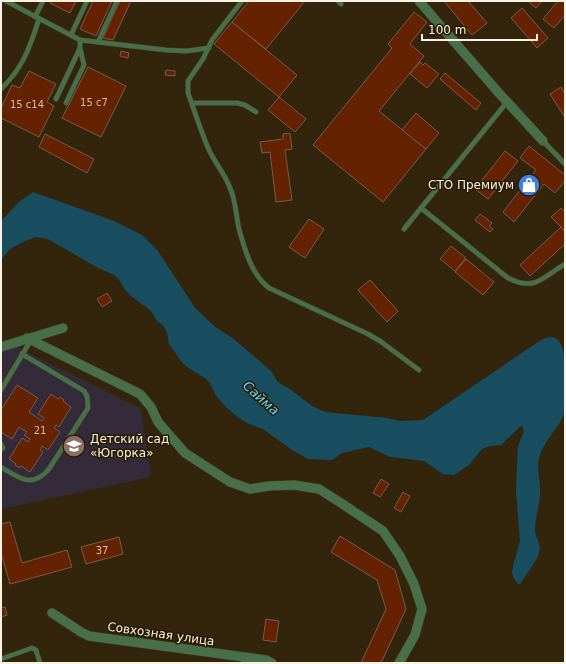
<svg xmlns="http://www.w3.org/2000/svg" width="566" height="664" viewBox="0 0 566 664" font-family="'DejaVu Sans',sans-serif">
  <rect width="100%" height="100%" fill="#32250b"/>
  <!-- education -->
  <path fill="#332b3a" d="M15,346L141,409L151,477L1,509V351Z"/>
  <!-- water -->
  <path fill="#184e60" d="M33,192L114,221L142,235L158,251L195,308L214,326L235,340L271,371L278,382L291,390L312,406L325,412L387,418L399,421L423,420L541,340C566,326 565,363 565,381C565,389 566,405 565,412C558,431 539,444 538,466C538,475 541,486 540,496C539,507 535,518 535,529C535,538 542,543 539,553C537,561 525,576 520,584H518L514,579L512,573L513,566L520,541L516,492L517,464L518,446L524,431L522,425L501,445L490,446L482,449L469,465L454,475L443,474L424,461L390,457L369,447L342,453L332,460L308,459L292,450L263,429L247,423L239,418L226,407L216,396L210,383L205,378L187,367L181,361L169,344L167,333L163,325L157,321L151,311L131,296L125,290L118,278L110,273L98,268L48,239L36,237L23,242L10,249L1,260V221L19,202Z"/>
  <!-- building -->
  <g fill="#652200" stroke="#795a4e">
    <path d="M51,1H76L70,13L50,3Z"/>
    <path d="M93,1H112L96,36L80,29Z"/>
    <path d="M120,1H131L113,40L103,38Z"/>
    <path d="M249,1H305L266,49L232,22Z"/>
    <path d="M444,1H468L487,23L472,35Z"/>
    <path d="M528,1H542L536,8Z"/>
    <path d="M558,1H565V15L554,28L543,19Z"/>
    <path d="M522,8L548,38L537,48L511,18Z"/>
    <path d="M414,12L427,22L410,44L424,56L379,111L426,149L383,202L313,145L392,48L388,44Z"/>
    <path d="M232,22L297,75L279,97L214,44Z"/>
    <path d="M121,51L129,53L128,58L120,56Z"/>
    <path d="M420,62L423,65L425,63L439,74L427,88L410,74Z"/>
    <path d="M88,67L126,86L101,137L62,118Z"/>
    <path d="M166,70L175,71V76L165,75Z"/>
    <path d="M29,71L56,84L47,102L54,106L39,137L1,118V108L12,85L20,88Z"/>
    <path d="M445,73L481,103L476,110L440,79Z"/>
    <path d="M561,87L565,94L564,116L550,94Z"/>
    <path d="M279,97L306,119L295,132L268,110Z"/>
    <path d="M416,113L439,133L426,149L402,130Z"/>
    <path d="M290,133L292,149L285,150L292,200L276,202L270,152L262,153L260,142L283,139V134Z"/>
    <path d="M45,134L94,159L87,173L39,147Z"/>
    <path d="M529,146L565,175V181L555,193L544,184L514,222L503,212L536,170L520,158Z"/>
    <path d="M505,151L518,161L488,199L475,189Z"/>
    <path d="M561,208L565,212V231L551,217Z"/>
    <path d="M480,214L492,223L489,226L493,229L490,232L475,220Z"/>
    <path d="M309,219L324,229L305,258L289,247Z"/>
    <path d="M561,227L565,232V244L530,276L520,265Z"/>
    <path d="M451,246L466,258L455,271L440,259Z"/>
    <path d="M466,259L494,282L483,295L455,272Z"/>
    <path d="M370,280L398,311L387,322L358,290Z"/>
    <path d="M107,293L112,301L102,307L97,299Z"/>
    <path d="M17,385L38,398L29,412L42,421L44,418L38,414L51,394L58,399L60,397L64,400L63,401L71,407L59,427L56,425L54,428L60,432L48,450L42,446L40,450L43,452L30,472L21,466L20,468L15,465L16,464L9,459L22,438L28,442L30,439L24,435L27,432L19,427L12,439L1,432V410Z"/>
    <path d="M381,479L389,484L380,497L373,493Z"/>
    <path d="M403,492L410,496L401,512L394,508Z"/>
    <path d="M10,522L22,563L67,550L72,567L10,584L1,553V524Z"/>
    <path d="M340,536L395,570L406,609L381,663H361L386,609L377,580L331,552Z"/>
    <path d="M119,537L123,554L86,564L81,547Z"/>
    <path d="M5,607L7,615L1,617V608Z"/>
    <path d="M266,619L279,621L276,642L263,640Z"/>
  </g>
  <g fill="none" stroke-linecap="round" stroke-linejoin="round">
    <!-- lane casing -->
    <g stroke="#4e4229" stroke-width="5.5">
      <g id="lane">
        <path d="M6,1L80,40V48L56,99"/>
        <path d="M242,1L212,40L203,59L192,75L188,81V93C195,112 201,132 209,150C215,163 225,174 230,188C236,201 236,216 239,229C245,250 251,274 269,288L368,334L380,341L419,370"/>
        <path d="M338,1L341,4"/>
        <path d="M35,17L43,1"/>
        <path d="M71,35L87,1"/>
        <path d="M80,40L166,50L186,51L209,48"/>
        <path d="M98,42L117,1"/>
        <path d="M1,89C23,68 30,47 39,19"/>
        <path d="M66,103L84,65L80,48"/>
        <path d="M192,103H237L245,105L256,112"/>
        <path d="M543,141L565,164"/>
        <path d="M421,208L508,278C535,292 543,277 565,264"/>
        <path d="M404,229L507,102"/>
        <path d="M1,390L31,340"/>
        <path d="M1,444L3,448L1,450"/>
        <path d="M1,467C19,478 32,489 49,469L88,408L87,396L84,391L22,354"/>
        <path d="M1,659L32,648L36,650L40,663"/>
        <path d="M243,663L252,660"/>
      </g>
    </g>
    <!-- street casing -->
    <g stroke="#4e4229" stroke-width="10">
      <g id="street">
        <path d="M419,1L498,92L543,141"/>
        <path d="M27,338L140,394L151,407L158,422L185,453L230,482L250,489L269,486L294,485L319,489L341,503L383,531L400,556L414,584L422,609L415,635L399,663"/>
        <path d="M1,347L63,328"/>
        <path d="M52,613L81,632L89,636L266,660L272,663"/>
      </g>
    </g>
    <!-- lane -->
    <use href="#lane" stroke="#476f49" stroke-width="4.5"/>
    <!-- street -->
    <use href="#street" stroke="#476f49" stroke-width="9"/>
  </g>
  <!-- icons -->
  <defs>
    <g id="shop-disc" transform="scale(1.15)"><circle r="9.5" fill="#3f7fe0" stroke="#281b02"/><path d="M-5-2.5h2.3a2.7 3.5 0 0 1 5.4 0H5L5.5 6h-11ZM-1.5-2.5h3a1.5 2.3 0 0 0-3 0Z" fill="#fff"/></g>
    <g id="school-disc" transform="scale(1.15)"><circle r="9.5" fill="#8d6e63" stroke="#281b02"/><path d="M0-5L7-2L0 1L-7-2ZM-4 1L0 2.5L4 1V4Q0 6-4 4Z" fill="#fff"/></g>
  </defs>
  <g fill-rule="evenodd">
    <use href="#shop-disc" x="529" y="185"/>
    <use href="#school-disc" x="74" y="446"/>
  </g>
  <g text-anchor="middle" dominant-baseline="central" stroke-width="3" stroke-linejoin="round" paint-order="stroke">
    <!-- number labels -->
    <g font-size="10" fill="#d5beaa">
      <text x="94" y="102">15 с7</text>
      <text x="27" y="104">15 с14</text>
      <text x="40" y="430">21</text>
      <text x="102" y="550">37</text>
    </g>
    <!-- poi labels -->
    <g font-size="12" fill="#faf2e2" stroke="#281b02" text-anchor="end">
      <text x="514" y="185">СТО Премиум</text>
      <text x="90" y="439" text-anchor="start">Детский сад<tspan x="90" dy="14">«Югорка»</tspan></text>
    </g>
    <!-- street labels -->
    <g font-size="12" fill="#faf2e2" stroke="#281b02">
      <text transform="translate(161 634) rotate(8)">Совхозная улица</text>
    </g>
    <!-- water labels -->
    <g font-size="13" font-style="italic" fill="#6ad0f5" stroke="#281b02">
      <text transform="translate(261 398) rotate(42)">Сайма</text>
    </g>
  </g>
  <!-- border -->
  <rect width="566" height="664" fill="none" stroke="#faf2e2" stroke-width="4"/>
  <!-- scale -->
  <path d="M422 34v6h115v-6" fill="none" stroke="#faf2e2" stroke-width="2"/>
  <text x="428" y="34" font-size="12" fill="#faf2e2" stroke="#281b02" stroke-width="3" paint-order="stroke">100 m</text>
</svg>
